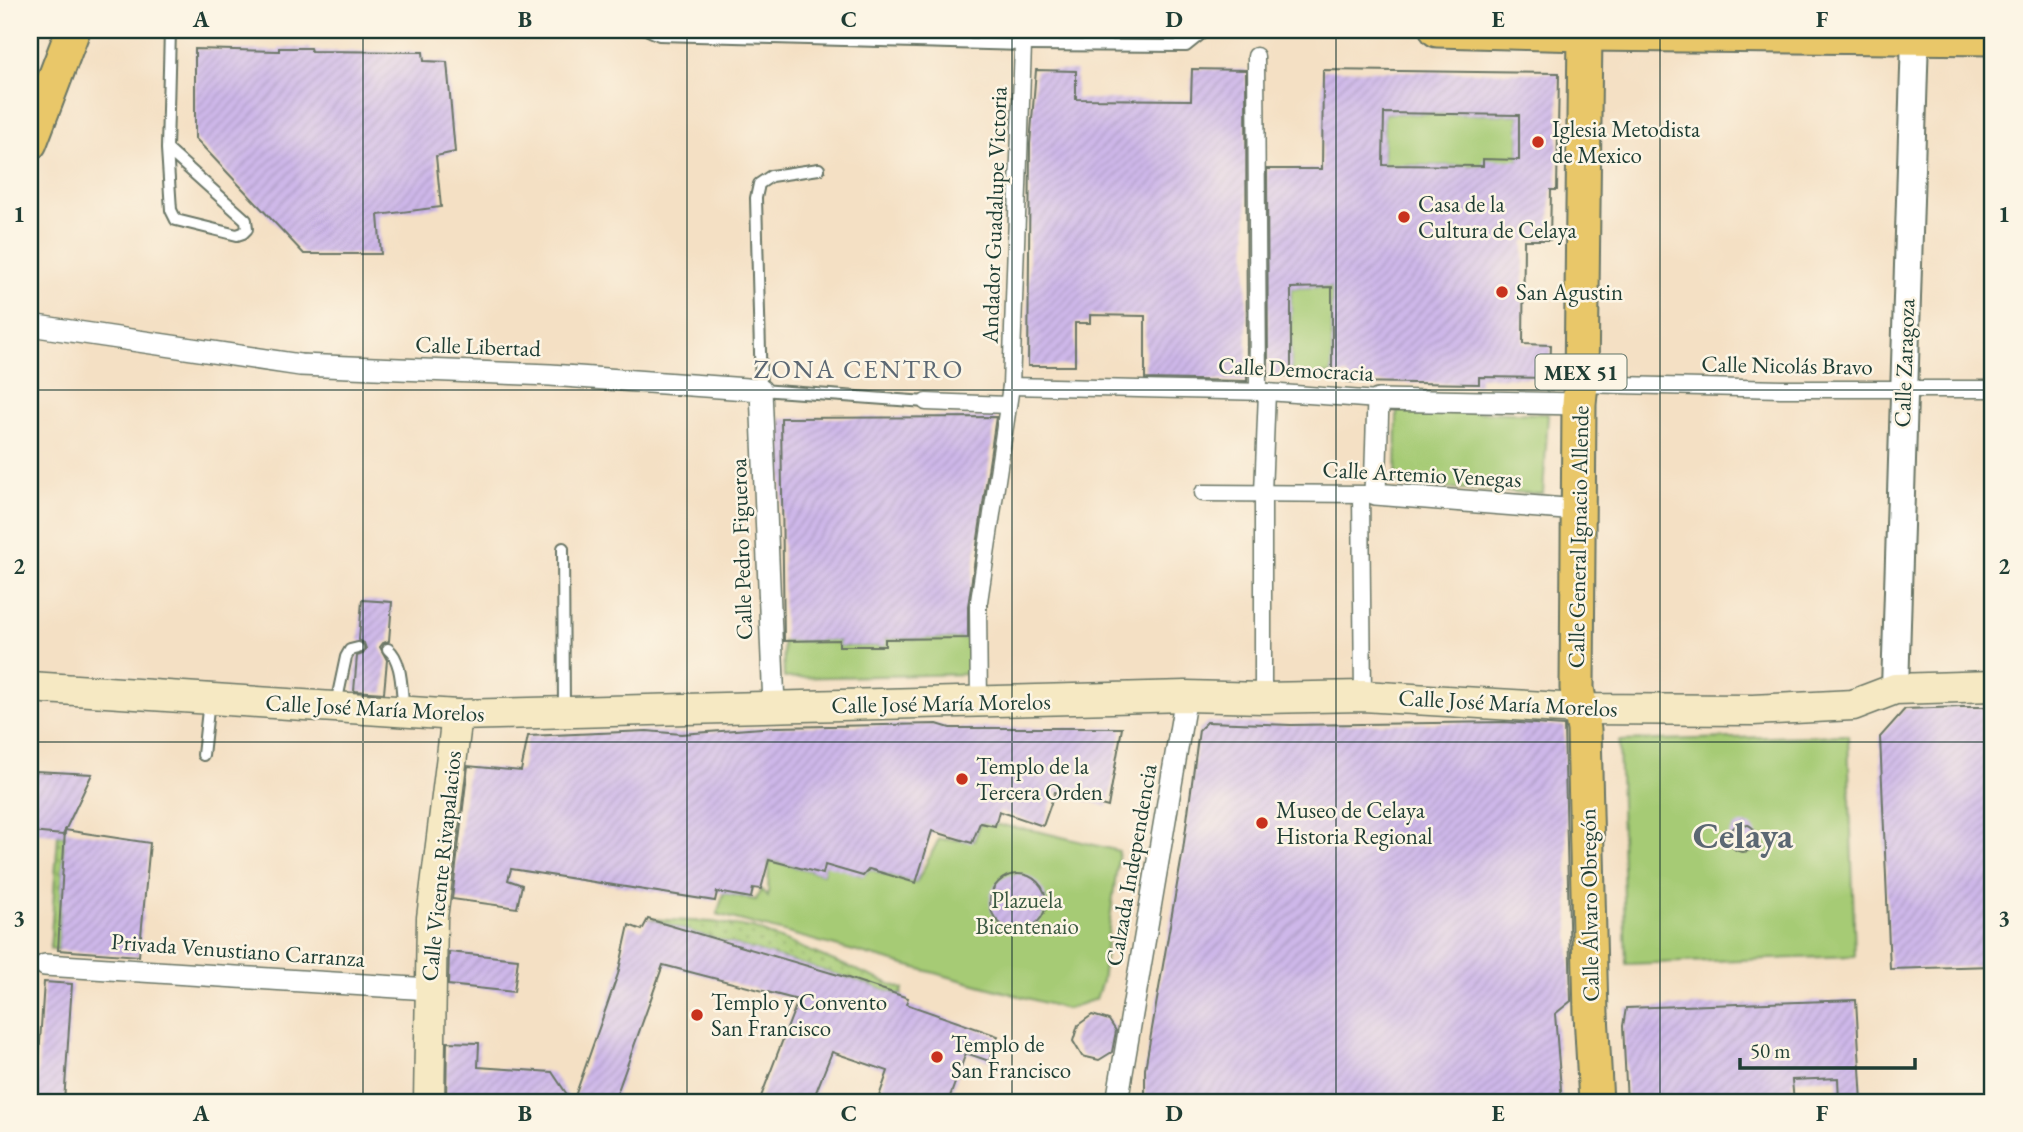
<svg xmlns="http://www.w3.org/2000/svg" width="2023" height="1132" viewBox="0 0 2023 1132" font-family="'EB Garamond',serif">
  <defs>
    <pattern id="grass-dots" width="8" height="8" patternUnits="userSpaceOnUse" patternTransform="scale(1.75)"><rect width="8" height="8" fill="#a6cb75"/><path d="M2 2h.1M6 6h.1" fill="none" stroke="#87a661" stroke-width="1.8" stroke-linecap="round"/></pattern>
    <pattern id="building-hatch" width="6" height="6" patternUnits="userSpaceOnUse" patternTransform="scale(1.75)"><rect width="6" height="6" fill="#ceb7e9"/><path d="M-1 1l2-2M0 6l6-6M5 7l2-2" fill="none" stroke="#b09ec8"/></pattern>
  </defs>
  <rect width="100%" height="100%" fill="#fcf5e5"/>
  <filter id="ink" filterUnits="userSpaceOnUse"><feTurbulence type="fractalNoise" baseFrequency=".0143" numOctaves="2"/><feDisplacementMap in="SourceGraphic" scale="14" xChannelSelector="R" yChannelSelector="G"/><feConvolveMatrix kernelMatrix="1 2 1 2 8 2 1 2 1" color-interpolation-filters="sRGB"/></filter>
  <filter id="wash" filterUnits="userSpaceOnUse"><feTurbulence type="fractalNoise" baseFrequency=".00686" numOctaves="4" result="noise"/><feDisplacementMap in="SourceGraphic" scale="28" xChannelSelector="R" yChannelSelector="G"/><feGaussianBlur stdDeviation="1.57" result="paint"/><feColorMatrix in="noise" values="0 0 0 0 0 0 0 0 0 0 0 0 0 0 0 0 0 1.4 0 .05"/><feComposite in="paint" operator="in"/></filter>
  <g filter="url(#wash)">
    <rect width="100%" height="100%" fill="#f4e0c4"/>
    <!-- grass -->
    <g fill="url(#grass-dots)" stroke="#628454" stroke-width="2">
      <path d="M58,834L65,836L58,950L50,949Z"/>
      <path d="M648,919L712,922L753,928L903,989L901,996L845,977Z"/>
    </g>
    <!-- park -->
    <g fill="#a6cb75" stroke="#628454" stroke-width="2">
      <path d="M1384,113L1519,115V160L1483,166L1383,165Z"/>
      <path d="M1332,287V374L1291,376V288Z"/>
      <path d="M1397,410L1548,414L1543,494L1396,485Z"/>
      <path d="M973,638L974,674L784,678L783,641L839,640V646H885V639Z"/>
      <path d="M1848,735L1855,956L1626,964L1619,741Z"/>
      <path d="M980,822L1037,831L1119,851L1102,981L1096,999L1067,1009L717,914L724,893L756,900L761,889L768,897L769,860L823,874L826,862L863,876L869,869L916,883L939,839L974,841Z"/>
    </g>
    <g id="blocks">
      <!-- building -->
      <g fill="url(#building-hatch)" fill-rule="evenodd">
        <path d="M279,48H310L311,51L423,52L424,61L447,62L455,152L436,156L441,207L378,215L381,254H304L195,138V49L279,51Z"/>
        <path d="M1192,69L1246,70L1247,381L1145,379V316L1090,315V323H1075V366H1028L1030,144L1036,70L1076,71V99L1191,100Z"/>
        <path d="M1323,70L1559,73L1557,190H1551L1550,240H1524L1523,344L1551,345L1550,378L1479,377V384L1348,382V374H1332V287L1291,288V376H1268L1267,169H1322ZM1384,113L1519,115V160L1483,159V166L1383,165Z"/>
        <path d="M996,417L968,606V638L885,639V646H839V640L784,641L781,418Z"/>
        <path d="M362,600L392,602L389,641L383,643L380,647L387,660L384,693L354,691L357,656L363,654L366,649L364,643L359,640Z"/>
        <path d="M1962,707H1993V966L1890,969L1880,737L1905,709Z"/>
        <path d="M1207,722L1291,725L1505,722L1564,726L1571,1001L1555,1014L1562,1102H1145V1069L1183,850L1199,730Z"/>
        <path d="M937,724L950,728H1122L1108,807L1055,792L1043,826L999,811L995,826L980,823L972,843L932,831L916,883L869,869L863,876L825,865L823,874L769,860L761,889L753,888L751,898L717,892L715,901L511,869L508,880L522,885L517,908L452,899L468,766L521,771L528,736L647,731L681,734L776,727Z"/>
        <path d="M35,771L92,774L63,835L30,832V795H34Z"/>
        <circle cx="1743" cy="838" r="14"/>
        <path d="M65,830L150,843L139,956L58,950Z"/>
        <circle cx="1018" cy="902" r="28"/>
        <path d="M648,919L845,977L908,998L906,1004L998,1036L989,1061L966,1053L948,1102H877L888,1071L832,1052L812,1102H759L798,1000L663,965L614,1102H573L618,974L629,925L642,930Z"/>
        <path d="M449,952L518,959L514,992L448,985Z"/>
        <path d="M44,982L72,984L64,1102H36Z"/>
        <path d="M1856,1000L1862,1102H1839L1838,1078L1792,1080L1794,1102H1627L1623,1026L1626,1008Z"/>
        <path d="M1092,1015L1109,1020L1116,1031L1112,1052L1099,1060L1082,1056L1073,1041L1078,1025Z"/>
        <path d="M447,1042L479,1043L478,1067L552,1072L572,1102H446Z"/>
      </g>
    </g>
  </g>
  <g filter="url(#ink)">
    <use href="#blocks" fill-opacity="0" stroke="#6a7666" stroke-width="2"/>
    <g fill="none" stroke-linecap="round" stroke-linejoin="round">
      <!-- service casing -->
      <g stroke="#6a7666" stroke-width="14">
        <g id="service">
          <path d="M648,30L659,35L1023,45L1186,46L1206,30"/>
          <path d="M167,149L171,210L176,220L237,235L243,233L247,229L246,220L167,149L170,30"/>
          <path d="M819,169L771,176L759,184L756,198L761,390L926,402"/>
          <path d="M563,548L564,709"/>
          <path d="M388,649C403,661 401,691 404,709"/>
          <path d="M336,704L346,657L350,650L358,648"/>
          <path d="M203,755L209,701"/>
        </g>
      </g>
      <!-- pedestrian casing -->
      <g stroke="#6a7666" stroke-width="19">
        <g id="pedestrian">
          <path d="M1256,56L1258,392"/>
          <path d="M1581,384L1781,389H1993"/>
          <path d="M1011,386L1267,392L1378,400"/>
          <path d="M926,402L1008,405"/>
          <path d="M1203,493L1369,494"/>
          <path d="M1361,495L1363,696"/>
          <path d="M1263,698V493L1267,392"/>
          <path d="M979,703L978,608L1011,386L1023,45"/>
        </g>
      </g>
      <!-- minor casing -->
      <g stroke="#6a7666" stroke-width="24">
        <g id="minor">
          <path d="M30,325L300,365L550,375L761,390L774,706"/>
          <path d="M1578,510L1375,494L1378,400L1579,404"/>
          <path d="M45,965L429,989"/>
          <path d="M1117,1102L1186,696"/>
        </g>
      </g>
      <!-- tertiary casing -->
      <g stroke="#6a7666" stroke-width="30">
        <path id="tertiary" d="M1895,689L1915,37"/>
      </g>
      <!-- secondary casing -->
      <g stroke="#6a7666" stroke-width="33">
        <g id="secondary">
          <path d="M30,687L457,715L1186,696L1263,698L1363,696L1579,709L1753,710L1853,705L1895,689L1993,686"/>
          <path d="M429,1102L432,918L457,715"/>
        </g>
      </g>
      <!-- primary casing -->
      <g stroke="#6a7666" stroke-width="37">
        <g id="primary">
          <path d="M1437,30L1585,34L1993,38"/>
          <path d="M1585,30L1581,384L1579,404L1577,688L1584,730L1591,1014L1596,1102"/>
          <path d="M30,143L73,30"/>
        </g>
      </g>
      <!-- service -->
      <use href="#service" stroke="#fff" stroke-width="10"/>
      <!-- pedestrian -->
      <use href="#pedestrian" stroke="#fff" stroke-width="16"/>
      <!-- minor -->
      <use href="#minor" stroke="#fff" stroke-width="21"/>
      <!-- tertiary -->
      <use href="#tertiary" stroke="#fff" stroke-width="26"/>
      <!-- secondary -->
      <use href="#secondary" stroke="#f6e9c3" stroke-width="30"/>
      <!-- primary -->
      <use href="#primary" stroke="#e9c769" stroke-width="33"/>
    </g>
  </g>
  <!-- grid -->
  <path fill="none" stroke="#1f3d34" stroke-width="2" stroke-opacity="0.55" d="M363,30V1102M687,30V1102M1012,30V1102M1336,30V1102M1660,30V1102M30,390H1993M30,742H1993"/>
  <!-- markers -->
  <g fill="#c8321e" stroke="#fcf5e5" stroke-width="2.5">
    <circle cx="1538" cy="142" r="7"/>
    <circle cx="1404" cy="217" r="7"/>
    <circle cx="1502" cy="292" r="7"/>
    <circle cx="962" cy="779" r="7"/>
    <circle cx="1262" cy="823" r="7"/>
    <circle cx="697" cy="1015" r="7"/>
    <circle cx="937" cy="1057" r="7"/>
  </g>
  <g text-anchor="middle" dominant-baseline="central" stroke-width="5" stroke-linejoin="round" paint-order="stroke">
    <!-- shield labels -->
    <rect fill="#fcf5e5" stroke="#617469" stroke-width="2" x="1535.5" y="354.5" width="91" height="35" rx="5"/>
    <g font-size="21" font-weight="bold" fill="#1f3d34">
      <text x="1581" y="372">MEX 51</text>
    </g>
    <!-- poi labels -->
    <g font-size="23" fill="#1f3d34" stroke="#fcf5e5" text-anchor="start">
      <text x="1552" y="129">Iglesia Metodista<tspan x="1552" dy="26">de Mexico</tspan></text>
      <text x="1418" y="204">Casa de la<tspan x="1418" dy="26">Cultura de Celaya</tspan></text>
      <text x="1516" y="292">San Agustin</text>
      <text x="976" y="766">Templo de la<tspan x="976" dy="26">Tercera Orden</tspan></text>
      <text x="1276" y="810">Museo de Celaya<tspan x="1276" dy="26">Historia Regional</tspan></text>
      <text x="711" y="1002">Templo y Convento<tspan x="711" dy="26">San Francisco</tspan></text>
      <text x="951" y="1044">Templo de<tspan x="951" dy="26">San Francisco</tspan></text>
    </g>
    <!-- street labels -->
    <g font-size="23" fill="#1f3d34" stroke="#fcf5e5">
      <text transform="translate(994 215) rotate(-88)">Andador Guadalupe Victoria</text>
      <text transform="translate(478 346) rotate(2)">Calle Libertad</text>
      <text transform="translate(1904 363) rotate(-88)">Calle Zaragoza</text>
      <text transform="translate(1787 365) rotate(1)">Calle Nicolás Bravo</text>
      <text transform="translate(1296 369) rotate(3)">Calle Democracia</text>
      <text transform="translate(1422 474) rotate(3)">Calle Artemio Venegas</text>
      <text transform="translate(1578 537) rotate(-89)">Calle General Ignacio Allende</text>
      <text transform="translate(741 549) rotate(-92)">Calle Pedro Figueroa</text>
      <text transform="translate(941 703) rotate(-1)">Calle José María Morelos</text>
      <text transform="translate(1508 703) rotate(3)">Calle José María Morelos</text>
      <text transform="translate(375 708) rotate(3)">Calle José María Morelos</text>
      <text transform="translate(1131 865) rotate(-80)">Calzada Independencia</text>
      <text transform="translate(441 866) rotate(-84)">Calle Vicente Rivapalacios</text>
      <text transform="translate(1589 905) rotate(-91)">Calle Álvaro Obregón</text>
      <text transform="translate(238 950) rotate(4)">Privada Venustiano Carranza</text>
    </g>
    <!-- park labels -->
    <g font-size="23" fill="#3a5941" stroke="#fcf5e5">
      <text x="1027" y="900">Plazuela<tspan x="1027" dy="26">Bicentenaio</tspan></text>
    </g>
    <!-- quarter labels -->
    <g font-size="26" letter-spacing="2" fill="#5c6873" stroke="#fcf5e5">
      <text x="859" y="369">ZONA CENTRO</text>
    </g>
    <!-- town labels -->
    <g font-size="37" font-weight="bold" fill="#5c6873" stroke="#fcf5e5">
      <text x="1743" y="835">Celaya</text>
    </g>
  </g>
  <!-- margin -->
  <rect width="2023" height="1132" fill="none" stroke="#fcf5e5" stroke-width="77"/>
  <!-- scale -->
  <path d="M1740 1058v10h175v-10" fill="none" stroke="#1f3d34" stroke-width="3.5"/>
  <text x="1750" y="1058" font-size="21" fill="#1f3d34" stroke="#fcf5e5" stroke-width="5" paint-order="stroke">50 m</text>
  <rect x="38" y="38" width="1946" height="1056" fill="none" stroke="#1f3d34" stroke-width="2.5"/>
  <g font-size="23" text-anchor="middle" font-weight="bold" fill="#1f3d34">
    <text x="201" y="27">A</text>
    <text x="525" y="27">B</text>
    <text x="849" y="27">C</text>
    <text x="1174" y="27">D</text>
    <text x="1498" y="27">E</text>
    <text x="1822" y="27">F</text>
    <text x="19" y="222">1</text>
    <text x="2004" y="222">1</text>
    <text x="19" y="574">2</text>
    <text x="2004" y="574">2</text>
    <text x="19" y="926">3</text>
    <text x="2004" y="926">3</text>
    <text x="201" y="1121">A</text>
    <text x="525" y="1121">B</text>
    <text x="849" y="1121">C</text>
    <text x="1174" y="1121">D</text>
    <text x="1498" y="1121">E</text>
    <text x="1822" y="1121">F</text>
  </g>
</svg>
